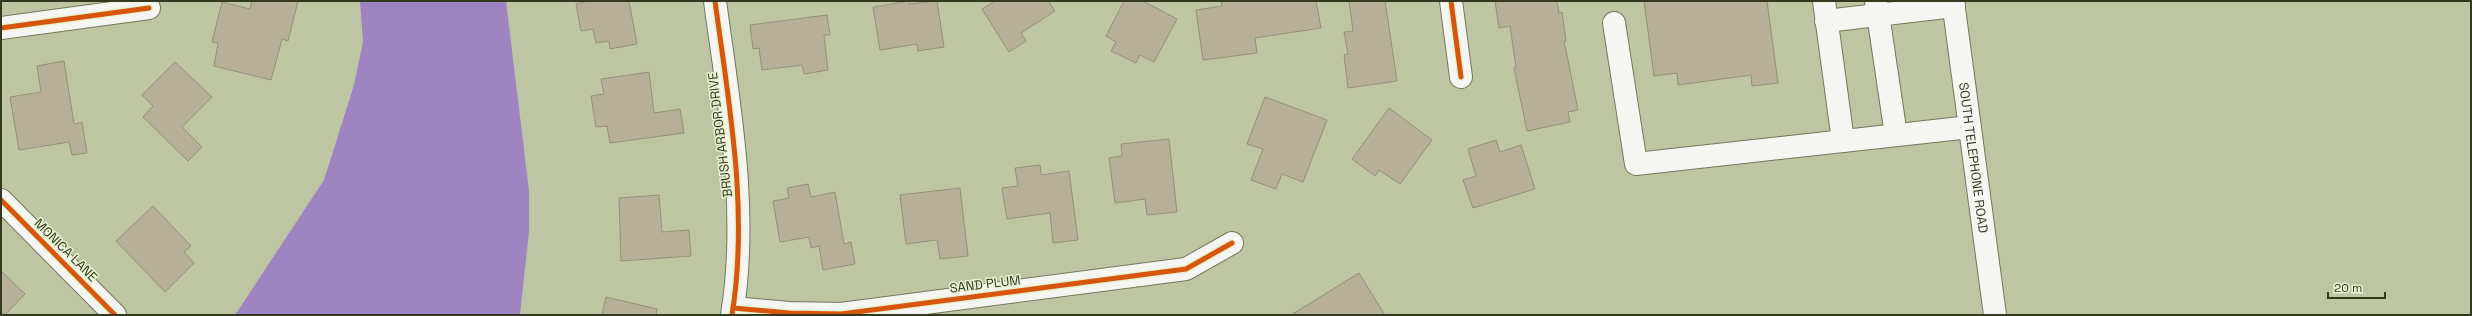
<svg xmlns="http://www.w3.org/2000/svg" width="2472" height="316" viewBox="0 0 2472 316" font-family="'Space Grotesk',sans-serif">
  <rect width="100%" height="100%" fill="#bdc5a3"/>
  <!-- water -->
  <path fill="#9e85c2" d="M360,1H506L529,191V231L520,315H235L324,180L354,85L363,42Z"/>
  <!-- building -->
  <g fill="#b6b099" stroke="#969179">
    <path d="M252,1H298L288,41L282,39L271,80L214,66L218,43L212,42L222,2L250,9Z"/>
    <path d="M588,1H629L637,44L610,49L609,41L596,43L593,29L581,31L576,4Z"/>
    <path d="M909,1V4L937,1L944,47L918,51L917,44L880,50L873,7Z"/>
    <path d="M995,1H1048L1055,11L1021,33L1026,41L1009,52L982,9Z"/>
    <path d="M1124,1H1143L1177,19L1154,62L1140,55L1136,63L1111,51L1116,42L1106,36Z"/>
    <path d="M1221,1H1316L1321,28L1255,38L1257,53L1203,60L1196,10L1222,6Z"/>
    <path d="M1349,1H1385L1397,81L1348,88L1344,55L1348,54L1344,32L1353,31Z"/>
    <path d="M1495,1H1557L1559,13L1562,12L1566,41H1564L1578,110L1568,112L1570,122L1527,131L1514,68L1516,67L1510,26L1499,28Z"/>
    <path d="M1644,1H1767L1778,83L1752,86L1751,75L1678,85L1677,73L1654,76Z"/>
    <path d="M827,15L830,35H824L828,70L804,74L802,65L762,70L759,48L753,49L750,25Z"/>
    <path d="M64,61L74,124L82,122L87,153L72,155L69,142L19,150L10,97L41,92L37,66Z"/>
    <path d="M175,62L212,97L182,127L202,147L188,161L143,117L153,106L142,95Z"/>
    <path d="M649,72L654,113L680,109L684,133L610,143L607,126L596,127L591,96L604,94L601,79Z"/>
    <path d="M1265,97L1327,120L1303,182L1282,174L1276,189L1251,180L1263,149L1247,144Z"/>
    <path d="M1389,108L1432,140L1400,184L1379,170L1375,176L1352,159Z"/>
    <path d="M1169,139L1177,212L1147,215L1145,199L1115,203L1109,158L1122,156L1121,144Z"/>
    <path d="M1496,140L1500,152L1521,145L1535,189L1473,208L1463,180L1476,176L1468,149Z"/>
    <path d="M1040,165L1041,175L1069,171L1078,240L1053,243L1050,213L1007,219L1002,188L1018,186L1015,168Z"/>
    <path d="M808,184L811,197L835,192L844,244L851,242L855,264L823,270L819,246L811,248L809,237L780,242L773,201L789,198L787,188Z"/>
    <path d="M960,188L968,256L940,259L937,240L906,244L900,195Z"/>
    <path d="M659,195L662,232L689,230L691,256L621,261L619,198Z"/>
    <path d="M153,206L191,246L184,252L194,263L165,292L116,241Z"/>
    <path d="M1,271L25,294L5,315H1Z"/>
    <path d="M1359,273L1385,315H1291Z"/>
    <path d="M606,297L657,309L656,315H602Z"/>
  </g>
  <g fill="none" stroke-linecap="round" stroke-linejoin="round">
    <!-- minor casing -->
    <g stroke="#73795d" stroke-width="24">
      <g id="minor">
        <path d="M715,1C729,105 749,210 732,315"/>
        <path d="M1451,1L1461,77"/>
        <path d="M1824,1L1843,141"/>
        <path d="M1876,1L1896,135"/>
        <path d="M1826,21L1954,6"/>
        <path d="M1614,23L1636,164L1970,127"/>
        <path d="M1,28L149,8"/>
        <path d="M1,200L115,315"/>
        <path d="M733,308L789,313L841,314L1186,269L1232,243"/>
      </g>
    </g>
    <!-- major casing -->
    <g stroke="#73795d" stroke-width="24">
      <g id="major">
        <path id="s1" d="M1953,1L1995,315"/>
      </g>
    </g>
    <!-- minor -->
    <use href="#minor" stroke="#f5f6f1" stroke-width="22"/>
    <!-- major -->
    <use href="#major" stroke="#f5f6f1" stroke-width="22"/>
    <!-- cycleway casing -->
    <g stroke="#e8f1d1" stroke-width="8">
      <g id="cycleway">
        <path d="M715,1C729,105 749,210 732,315"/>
        <path d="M1451,1L1461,77"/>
        <path d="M1,28L149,8"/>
        <path d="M1,200L115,315"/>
        <path d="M733,308L789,313L841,314L1186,269L1232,243"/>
      </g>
    </g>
    <!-- cycleway -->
    <use href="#cycleway" stroke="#d6560e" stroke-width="5"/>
  </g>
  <g text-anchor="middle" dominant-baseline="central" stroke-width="3" stroke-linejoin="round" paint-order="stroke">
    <!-- street labels -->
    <g font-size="13" fill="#33391f" stroke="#e8f1d1">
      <text transform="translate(720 135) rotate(-97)">BRUSH ARBOR DRIVE</text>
      <text stroke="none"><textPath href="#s1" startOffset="158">SOUTH TELEPHONE ROAD</textPath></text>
      <text transform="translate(66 250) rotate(45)">MONICA LANE</text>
      <text transform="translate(985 284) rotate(-7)">SAND PLUM</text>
    </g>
  </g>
  <!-- border -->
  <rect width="2472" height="316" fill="none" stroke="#33391f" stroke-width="4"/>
  <!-- scale -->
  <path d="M2328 292v6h57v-6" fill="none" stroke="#33391f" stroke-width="2"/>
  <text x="2334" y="292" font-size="12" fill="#33391f" stroke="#e8f1d1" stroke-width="3" paint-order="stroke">20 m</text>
</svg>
